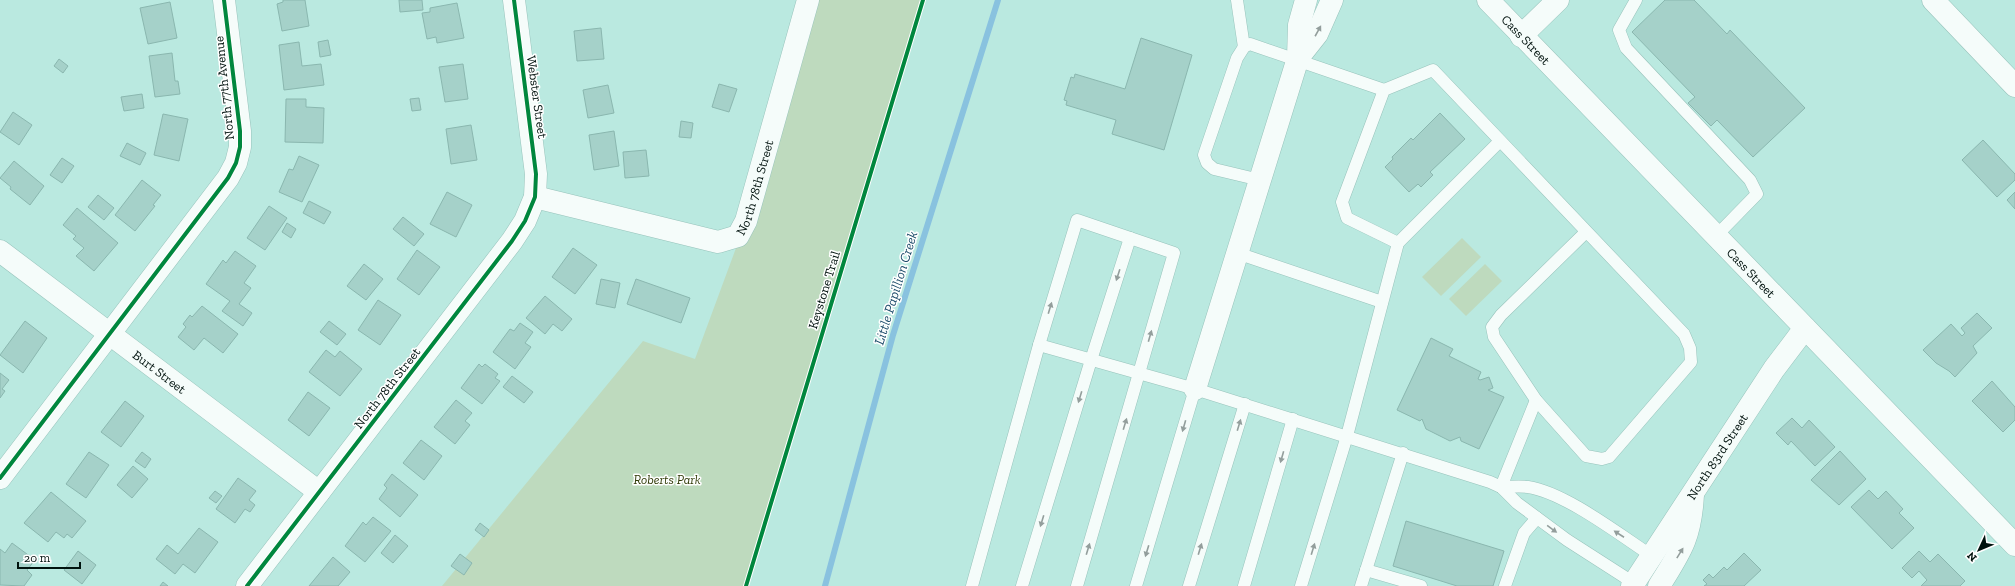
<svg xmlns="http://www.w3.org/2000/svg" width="2015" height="586" viewBox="0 0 2015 586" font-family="'Zilla Slab',serif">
  <rect width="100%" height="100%" fill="#bae9e0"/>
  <!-- green -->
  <g fill="#bedabe">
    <path d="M808,0H923L746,586H442L643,341L695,359L746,221Z"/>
    <path d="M1462,238L1481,257L1441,296L1422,277Z"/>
    <path d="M1485,264L1502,281L1466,316L1449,299Z"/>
  </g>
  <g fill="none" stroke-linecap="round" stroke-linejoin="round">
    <!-- stream -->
    <path stroke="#89c2df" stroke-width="6" d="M825,586L893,335L998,0"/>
  </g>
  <!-- building -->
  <g fill="#a5d1c9" stroke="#8ab7af">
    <path d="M283,0H305L309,26L282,31L277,4L283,2Z"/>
    <path d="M399,0H422L423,10L400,12Z"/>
    <path d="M1665,0H1694L1727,34L1730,30L1805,108L1753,157L1717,120L1711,126L1688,103L1695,97L1632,32Z"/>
    <path d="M170,2L177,38L148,44L140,8Z"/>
    <path d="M457,3L464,38L437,43L436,37L427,39L422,13L430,12V8Z"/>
    <path d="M601,28L604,59L577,61L574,31Z"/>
    <path d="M1141,38L1192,55L1164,150L1112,134L1116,120L1066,105L1067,101L1064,100L1071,77L1074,78L1075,74L1125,89Z"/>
    <path d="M328,40L331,55L320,57L318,42Z"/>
    <path d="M299,42L302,66L321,64L324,85L284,90L279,45Z"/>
    <path d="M172,53L175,81H178L180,94L155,97L149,56Z"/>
    <path d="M59,59L68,66L63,73L54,66Z"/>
    <path d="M463,64L468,99L445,102L439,67Z"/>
    <path d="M719,84L737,89L729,112L712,107Z"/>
    <path d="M608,85L614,113L588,118L583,90Z"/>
    <path d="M142,94L144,108L124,111L121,97Z"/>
    <path d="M419,98L421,110L412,111L410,99Z"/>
    <path d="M286,99H306V107L324,108L323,143L285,142Z"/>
    <path d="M13,112L32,125L19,145L0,132Z"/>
    <path d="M1440,113L1465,139L1430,172L1433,175L1421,187L1418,184L1409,192L1385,167L1393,159L1392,157L1411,138L1413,140Z"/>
    <path d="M163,114L188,119L179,161L154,155Z"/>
    <path d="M681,121L693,123L691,138L679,137Z"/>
    <path d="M471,125L477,160L451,164L446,129Z"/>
    <path d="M614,131L619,166L594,170L589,135Z"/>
    <path d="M1983,140L2015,174V180L1997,197L1962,160Z"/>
    <path d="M127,143L146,153L140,165L120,156Z"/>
    <path d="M646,150L649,176L625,178L623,152Z"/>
    <path d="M299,156L319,165L302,202L279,192L289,169L293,170Z"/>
    <path d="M62,158L74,166L62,183L50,175Z"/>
    <path d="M14,161L44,186L30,205L10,189L11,187L0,178Z"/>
    <path d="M142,180L161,195L153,205L155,206L135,231L115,215Z"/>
    <path d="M447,192L472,205L456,237L430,224Z"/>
    <path d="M2015,192V209L2007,200Z"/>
    <path d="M98,195L114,208L104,220L88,207Z"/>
    <path d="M309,201L331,212L324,224L303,213Z"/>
    <path d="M269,206L287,218L265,250L247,238Z"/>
    <path d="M77,208L118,243L94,271L76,256L84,248L73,239L76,236L63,225Z"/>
    <path d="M403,217L424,234L414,246L393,229Z"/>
    <path d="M287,223L296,229L291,238L282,232Z"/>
    <path d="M573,248L597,265L575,294L552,277Z"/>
    <path d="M417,250L440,267L419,295L397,279Z"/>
    <path d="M235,251L256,266L244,283L251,288L239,304L252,313L243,326L222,311L230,301L206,284L223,260L226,263Z"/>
    <path d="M364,264L383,279L366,300L347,286Z"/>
    <path d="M601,279L620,283L615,308L596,304Z"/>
    <path d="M636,279L690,298L681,323L627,304Z"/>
    <path d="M545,296L572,319L562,331L553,324L545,334L526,318Z"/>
    <path d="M378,300L401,315L380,345L358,330Z"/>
    <path d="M202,306L238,334L223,353L204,338L194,350L178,337L186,327L183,324L190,315L192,317Z"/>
    <path d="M1977,313L1992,328L1973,346L1977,353L1955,377L1949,371L1936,363L1923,350L1951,324L1962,336L1965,333L1961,328Z"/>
    <path d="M25,321L47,338L23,373L0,355Z"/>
    <path d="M329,321L346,334L337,345L320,332Z"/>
    <path d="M520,323L533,332L525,343L531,347L515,369L493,352L510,329L514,331Z"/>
    <path d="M1431,338L1453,349L1449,356L1481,372L1478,379L1480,380L1489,377L1493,388L1488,390L1504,397L1479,449L1461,441L1460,437L1450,441L1426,429L1422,419L1420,421L1397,410Z"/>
    <path d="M326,350L335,357L340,351L362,369L340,396L309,372Z"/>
    <path d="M479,364L482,367L485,364L498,374L495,378L500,381L482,404L461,388Z"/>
    <path d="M0,373L9,380L2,389L5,391L0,398Z"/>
    <path d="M512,376L533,392L524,403L503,387Z"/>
    <path d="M1992,381L2015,407V420L2003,432L1972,401Z"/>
    <path d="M308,392L330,408L309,436L288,420Z"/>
    <path d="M456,400L472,413L465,421L470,425L455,444L434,427Z"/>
    <path d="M125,401L144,416L121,447L101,432Z"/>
    <path d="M1792,418L1802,428L1809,420L1835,447L1815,466L1791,441L1788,445L1776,433Z"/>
    <path d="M421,440L442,456L424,480L403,463Z"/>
    <path d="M1840,451L1866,479L1839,505L1811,480Z"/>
    <path d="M89,452L109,465L86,498L66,484Z"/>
    <path d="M142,452L151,459L145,468L135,461Z"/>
    <path d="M133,466L148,479L132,498L117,485Z"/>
    <path d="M392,474L418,495L400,517L379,499L387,488L384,485Z"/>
    <path d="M238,478L256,491L249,500L255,505L250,512L245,509L235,523L216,509Z"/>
    <path d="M1869,490L1878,499L1886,491L1903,509L1899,513L1914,528L1892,549L1851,507Z"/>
    <path d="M215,491L222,496L216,503L209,498Z"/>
    <path d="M51,492L86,521L72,538L67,534L64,538L56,532L48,542L24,523Z"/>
    <path d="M373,517L391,531L365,562L345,546L363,522L366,525Z"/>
    <path d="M1406,521L1504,551L1493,586H1457L1393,566Z"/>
    <path d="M480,523L489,530L484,537L475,530Z"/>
    <path d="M199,528L218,542L195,573L183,564L175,574L156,559L167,545L178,554Z"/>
    <path d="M395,535L408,546L393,563L381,553Z"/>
    <path d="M12,543L35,560L27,570L32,575L24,586L0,585V549L5,553Z"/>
    <path d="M78,551L96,565L82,584L64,570Z"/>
    <path d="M1919,551L1930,562L1938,554L1965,581L1960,586H1921L1927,580L1919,571L1912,578L1902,568Z"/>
    <path d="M1744,553L1761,570L1744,586H1704L1707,584L1703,580L1709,574L1713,578L1724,567L1727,570Z"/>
    <path d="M460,554L472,563L464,575L451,566Z"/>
    <path d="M333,557L350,572L338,586H309Z"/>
    <path d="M163,582L168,586H160Z"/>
  </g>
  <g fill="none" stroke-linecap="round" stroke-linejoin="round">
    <!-- lane casing -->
    <g stroke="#97c3bb" stroke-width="13">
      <g id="lane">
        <path d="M1237,0L1244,47"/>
        <path d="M1636,0L1619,30L1626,48L1750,180L1757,194L1716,236"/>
        <path d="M1260,180L1214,169L1207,163L1204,155L1237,58L1244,47L1250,44L1384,90"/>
        <path d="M1398,243L1347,218L1342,202L1384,90L1433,70L1684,334L1690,348L1691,362L1609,457L1602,459L1586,456L1536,400L1494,337L1492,327L1501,315L1586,232"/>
        <path d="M1237,253L1382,302"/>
        <path d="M1039,345L1077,220L1174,253L1077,586"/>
        <path d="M1501,487C1510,487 1519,486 1528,487C1564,492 1620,535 1652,556"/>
        <path d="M1501,487L1536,400"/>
        <path d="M1366,570L1421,586"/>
        <path d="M972,586L1039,345L1195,389L1490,482L1501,487L1517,503L1567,540L1634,583"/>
        <path d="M1022,586L1091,360L1130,238"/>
        <path d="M1136,586L1195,389"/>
        <path d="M1189,586L1245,404"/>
        <path d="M1244,586L1293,419"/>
        <path d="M1301,586L1347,436L1398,243L1500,141"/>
        <path d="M1361,586L1403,453"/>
        <path d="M1505,586L1524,533L1537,518"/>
      </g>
    </g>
    <!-- street casing -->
    <g stroke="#97c3bb" stroke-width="23">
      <g id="street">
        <path d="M1933,0L2015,86"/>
        <path d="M1521,36L1558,0"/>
        <path d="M1298,58L1317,34L1332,0"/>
        <path id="s1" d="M535,197L718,242L738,236L746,221L808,0"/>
        <path id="s2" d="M0,251L319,492"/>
        <path d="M1195,389L1298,58L1299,25L1306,0"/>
        <path d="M0,478L228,178L236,163L240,147V131L224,0"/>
        <path d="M247,586L512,241L525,221L535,197L536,174L514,0"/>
        <path d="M1659,586C1681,551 1691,537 1693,494"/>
      </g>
    </g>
    <!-- secondary casing -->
    <g stroke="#97c3bb" stroke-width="23">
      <g id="secondary">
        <path id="s3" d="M1488,0L2015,545"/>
        <path id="s4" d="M1632,586L1774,369L1805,328"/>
      </g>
    </g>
    <!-- lane -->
    <use href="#lane" stroke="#f5fcfa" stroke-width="12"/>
    <!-- street -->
    <use href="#street" stroke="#f5fcfa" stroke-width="22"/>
    <!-- secondary -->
    <use href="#secondary" stroke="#f5fcfa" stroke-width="22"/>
    <!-- cycleway casing -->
    <g stroke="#fff" stroke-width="6">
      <g id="cycleway">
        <path d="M0,478L228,178L236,163L240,147V131L224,0"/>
        <path d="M247,586L512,241L525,221L535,197L536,174L514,0"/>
        <path d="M746,586L923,0"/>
      </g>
    </g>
    <!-- cycleway -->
    <use href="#cycleway" stroke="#00873e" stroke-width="4"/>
  </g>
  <!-- one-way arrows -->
  <defs><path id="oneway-solid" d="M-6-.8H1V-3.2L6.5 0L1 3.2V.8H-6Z"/></defs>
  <g fill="#939e9c">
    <use href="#oneway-solid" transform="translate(1318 31) rotate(-61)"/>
    <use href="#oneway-solid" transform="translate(1118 275) rotate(108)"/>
    <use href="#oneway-solid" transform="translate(1050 308) rotate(-73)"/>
    <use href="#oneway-solid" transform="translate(1150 336) rotate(-74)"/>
    <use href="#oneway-solid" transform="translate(1080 397) rotate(107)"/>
    <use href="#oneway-solid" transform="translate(1125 424) rotate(-73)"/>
    <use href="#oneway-solid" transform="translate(1239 425) rotate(-73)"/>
    <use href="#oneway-solid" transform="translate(1184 426) rotate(106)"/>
    <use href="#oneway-solid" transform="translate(1282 457) rotate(106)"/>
    <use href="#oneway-solid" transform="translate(1042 521) rotate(107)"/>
    <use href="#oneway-solid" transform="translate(1552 529) rotate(36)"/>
    <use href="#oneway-solid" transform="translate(1619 534) rotate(-147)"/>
    <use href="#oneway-solid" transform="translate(1088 549) rotate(-73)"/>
    <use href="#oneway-solid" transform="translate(1200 549) rotate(-73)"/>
    <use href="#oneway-solid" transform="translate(1313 549) rotate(-73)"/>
    <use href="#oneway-solid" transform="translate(1147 551) rotate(107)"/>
    <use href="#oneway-solid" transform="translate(1680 553) rotate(-58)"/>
  </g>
  <g text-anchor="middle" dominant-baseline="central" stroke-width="3" stroke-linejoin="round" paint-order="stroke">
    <!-- street labels -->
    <g font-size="13" fill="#00120e" stroke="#fff">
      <text stroke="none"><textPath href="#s3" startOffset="55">Cass Street</textPath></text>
      <text transform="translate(224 88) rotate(-96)">North 77th Avenue</text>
      <text transform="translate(537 97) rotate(82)">Webster Street</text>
      <text stroke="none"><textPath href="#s1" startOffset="261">North 78th Street</textPath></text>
      <text stroke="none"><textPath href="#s3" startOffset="379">Cass Street</textPath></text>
      <text transform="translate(824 290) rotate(-73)">Keystone Trail</text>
      <text stroke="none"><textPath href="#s2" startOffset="200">Burt Street</textPath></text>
      <text transform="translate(387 388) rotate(-52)">North 78th Street</text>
      <text stroke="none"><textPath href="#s4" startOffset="155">North 83rd Street</textPath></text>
    </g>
    <!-- park labels -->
    <g font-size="13" font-style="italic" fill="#2f3905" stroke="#fff">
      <text x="667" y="479">Roberts Park</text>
    </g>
    <!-- water labels -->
    <g font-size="14" font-style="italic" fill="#1d4c6a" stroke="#fff">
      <text transform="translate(896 288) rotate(-73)">Little Papillion Creek</text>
    </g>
  </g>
  <!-- north arrow -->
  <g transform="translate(1979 550) rotate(226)" stroke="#ffffff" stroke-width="3" paint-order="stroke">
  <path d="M0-3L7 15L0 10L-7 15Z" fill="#00120e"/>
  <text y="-6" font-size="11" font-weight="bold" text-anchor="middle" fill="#00120e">N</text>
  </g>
  <!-- scale -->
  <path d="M18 562v6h62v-6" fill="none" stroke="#00120e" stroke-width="2"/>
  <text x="24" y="562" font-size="12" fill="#00120e" stroke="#ffffff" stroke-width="3" paint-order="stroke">20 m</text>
</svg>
